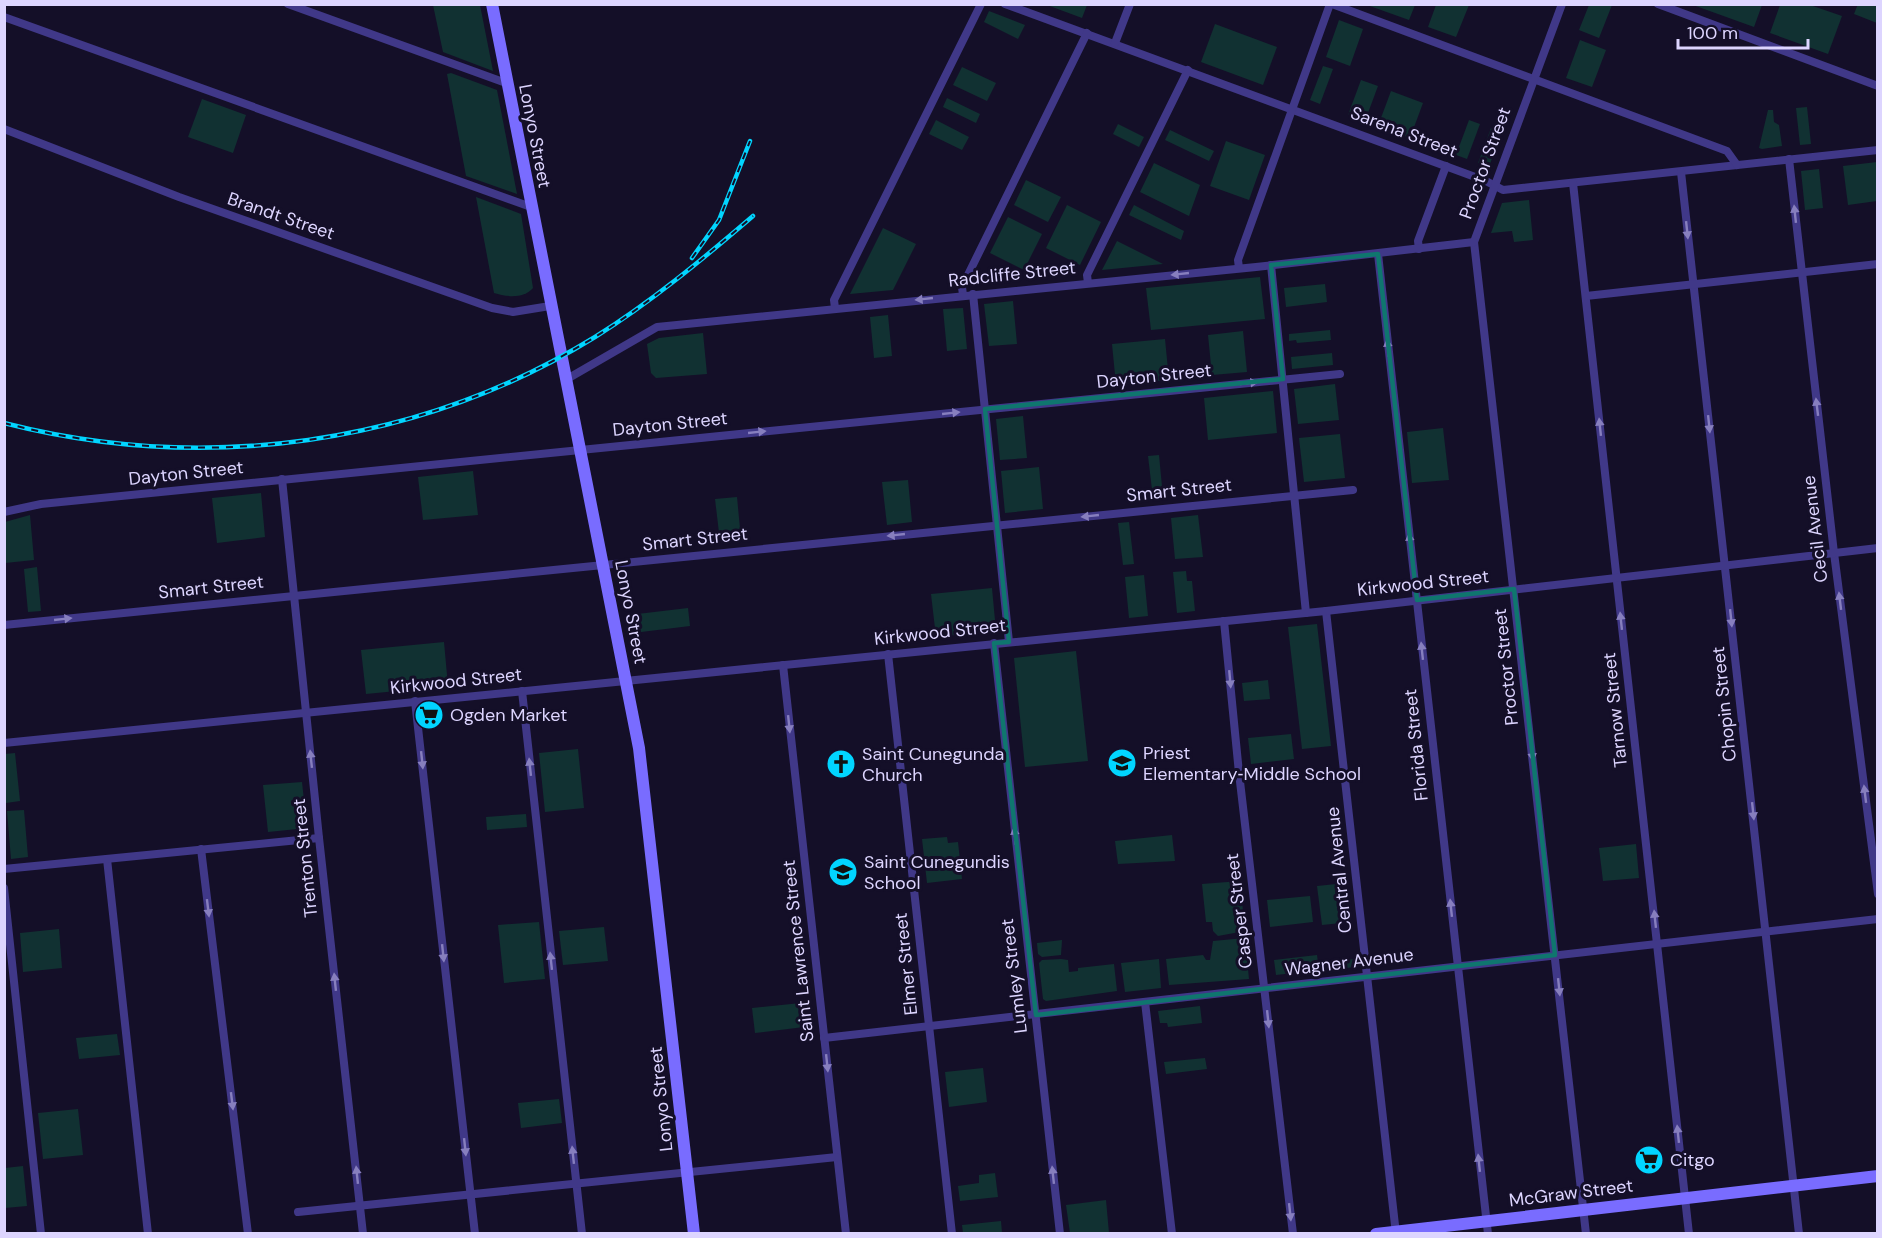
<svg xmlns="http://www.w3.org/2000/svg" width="1882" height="1238" viewBox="0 0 1882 1238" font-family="'DM Sans',sans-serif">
  <rect width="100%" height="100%" fill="#140f28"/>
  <!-- green -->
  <g fill="#113132">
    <path d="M1858,4L1877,5V23L1854,14Z"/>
    <path d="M433,5H480L493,71L443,52Z"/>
    <path d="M1047,5H1087L1082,18Z"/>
    <path d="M1367,5H1415L1409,20Z"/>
    <path d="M1436,5H1469L1456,37L1428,27Z"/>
    <path d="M1589,5H1612L1599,38L1579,30Z"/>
    <path d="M1693,5L1762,4V5L1754,27Z"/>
    <path d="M1780,5H1810L1842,16L1828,54L1770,33Z"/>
    <path d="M989,11L1025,25L1018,39L984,22Z"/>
    <path d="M1339,20L1363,29L1350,66L1326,57Z"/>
    <path d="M1215,24L1277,47L1263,85L1201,62Z"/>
    <path d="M1580,40L1606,50L1592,87L1566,78Z"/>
    <path d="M1323,66L1333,69L1320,104L1310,100Z"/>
    <path d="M962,67L996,83L987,101L953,85Z"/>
    <path d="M451,73L497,90L517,194L466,176L447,74Z"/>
    <path d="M1361,80L1378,86L1365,121L1348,115Z"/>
    <path d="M1391,91L1423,103L1410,138L1378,126Z"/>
    <path d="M947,98L980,114L976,123L943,107Z"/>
    <path d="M202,99L246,115L233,153L188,137Z"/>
    <path d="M1807,107L1811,144L1800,145L1796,108Z"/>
    <path d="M1768,110H1773L1774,122L1779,125L1782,146L1762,149L1759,148Z"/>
    <path d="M936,120L969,137L962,150L929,134Z"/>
    <path d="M1469,120L1480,124L1467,159L1456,155Z"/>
    <path d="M1118,124L1144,137L1139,147L1113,134Z"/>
    <path d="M1491,128L1501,132L1489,167L1478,163Z"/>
    <path d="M1170,130L1214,151L1209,161L1165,140Z"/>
    <path d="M1226,141L1265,155L1249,200L1210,186Z"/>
    <path d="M1877,162V201L1848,205L1843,166Z"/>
    <path d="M1154,163L1200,185L1189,216L1140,192Z"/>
    <path d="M1819,169L1823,208L1805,210L1801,171Z"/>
    <path d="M1026,180L1061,197L1048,222L1014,205Z"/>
    <path d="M476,197L521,214L533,288C524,299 506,297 494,293Z"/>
    <path d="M1529,200L1533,240L1514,242L1512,231L1491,233L1502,203Z"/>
    <path d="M1067,205L1101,222L1080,265L1046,248Z"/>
    <path d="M1134,205L1184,231L1181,240L1129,215Z"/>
    <path d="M1008,217L1042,234L1024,270L990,253Z"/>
    <path d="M883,228L916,244L893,290L850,294Z"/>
    <path d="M1117,241L1163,264L1102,270Z"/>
    <path d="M1260,277L1265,319L1151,330L1146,288Z"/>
    <path d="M1325,284L1327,302L1286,307L1284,288Z"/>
    <path d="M1013,301L1017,344L989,346L984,304Z"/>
    <path d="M963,308L967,349L947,351L943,309Z"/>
    <path d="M888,315L892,356L874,358L870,317Z"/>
    <path d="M1330,330L1331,340L1297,343L1296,340L1289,341V334Z"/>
    <path d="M1243,331L1247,372L1212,375L1208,335Z"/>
    <path d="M703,333L707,374L656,378L651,373L647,344L659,338Z"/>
    <path d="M1165,339L1169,380L1116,385L1112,344Z"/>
    <path d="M1332,353L1333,365L1292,369L1291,357Z"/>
    <path d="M1335,384L1339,420L1298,424L1294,389Z"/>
    <path d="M1273,391L1277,433L1208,440L1204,398Z"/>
    <path d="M1023,416L1027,458L1000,460L996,419Z"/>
    <path d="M1443,428L1449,480L1412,483L1407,432Z"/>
    <path d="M1340,434L1345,478L1304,482L1299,438Z"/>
    <path d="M1159,455L1163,497L1153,498L1148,456Z"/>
    <path d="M1039,467L1043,509L1005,513L1001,471Z"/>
    <path d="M473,471L478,515L423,520L418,477Z"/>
    <path d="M908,480L912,522L887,525L882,482Z"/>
    <path d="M261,493L265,537L217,543L212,498Z"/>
    <path d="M737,497L741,539L720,541L715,499Z"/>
    <path d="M30,515L34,560L5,563V522Z"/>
    <path d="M1198,515L1203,557L1175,559L1171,518Z"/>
    <path d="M1129,522L1134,564L1123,565L1118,523Z"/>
    <path d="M37,567L41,611L28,612L24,569Z"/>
    <path d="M1186,571L1187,581H1192L1195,611L1177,613L1173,572Z"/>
    <path d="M1144,575L1148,616L1129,618L1125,577Z"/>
    <path d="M992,588L996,631L936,637L931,594Z"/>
    <path d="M688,608L690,626L633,633L629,615Z"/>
    <path d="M1317,624L1331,746L1302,749L1288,627Z"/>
    <path d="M444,642L448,686L366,694L361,650Z"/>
    <path d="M1076,651L1088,761L1025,767L1014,658Z"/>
    <path d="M1268,680L1270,699L1244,701L1242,683Z"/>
    <path d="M1291,734L1294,759L1251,764L1248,738Z"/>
    <path d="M578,749L584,808L545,812L539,753Z"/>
    <path d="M15,753L20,801L6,803L5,754Z"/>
    <path d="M302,782L307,828L268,832L263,785Z"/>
    <path d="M24,810L28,857L11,859L7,811Z"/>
    <path d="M526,814L527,827L487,830L486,817Z"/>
    <path d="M1172,835L1175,861L1118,864L1115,841Z"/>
    <path d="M947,837L948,843L958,842L962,879L927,883L922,839Z"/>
    <path d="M1636,844L1639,878L1603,881L1599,848Z"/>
    <path d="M1240,881L1245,931L1218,936L1213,931L1212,922H1206L1202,884Z"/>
    <path d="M1346,883L1351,922L1322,925L1317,886Z"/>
    <path d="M1310,896L1313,922L1270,927L1267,900Z"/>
    <path d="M539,922L545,979L504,983L498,925Z"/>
    <path d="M604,927L608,961L563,965L559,931Z"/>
    <path d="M59,929L62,968L23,972L20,933Z"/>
    <path d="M1245,938L1249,979L1169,985L1166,959L1203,955L1206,960H1210L1213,941Z"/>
    <path d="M1062,940L1061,955L1042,957L1038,954L1037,943Z"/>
    <path d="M1317,955L1319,970L1276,975L1274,960Z"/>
    <path d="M1061,959L1068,960L1069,972L1078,971V968L1114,964L1117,991L1046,1001L1043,999L1039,963L1042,960Z"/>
    <path d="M1159,959L1161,988L1125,992L1121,963Z"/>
    <path d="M1355,959L1356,967L1327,970L1326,962Z"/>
    <path d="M801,1003L804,1027L755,1033L752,1008Z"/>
    <path d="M1200,1006L1202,1023L1168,1027L1167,1023H1160L1158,1011Z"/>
    <path d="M117,1034L120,1055L79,1059L76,1038Z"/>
    <path d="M1205,1058L1207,1069L1166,1074L1164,1062Z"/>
    <path d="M983,1068L987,1102L949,1107L945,1072Z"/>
    <path d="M559,1099L562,1123L521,1128L518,1103Z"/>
    <path d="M78,1109L83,1155L43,1159L38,1113Z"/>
    <path d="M23,1166L27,1206L5,1208V1168Z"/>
    <path d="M995,1173L998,1197L960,1201L958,1186L979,1183V1175Z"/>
    <path d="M1106,1200L1109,1233H1070L1066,1205Z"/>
    <path d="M1001,1221L1002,1233H963L962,1225Z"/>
  </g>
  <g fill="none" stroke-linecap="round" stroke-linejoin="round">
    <!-- street -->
    <g stroke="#403888" stroke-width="8">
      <path d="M288,4L506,83"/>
      <path d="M1005,4L1486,181L1503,190L1878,150"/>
      <path d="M1332,4L1727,151L1737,165"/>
      <path d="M1562,4L1474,242L1586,1234"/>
      <path d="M1658,4L1878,86"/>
      <path d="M4,17L531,207"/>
      <path d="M1115,43L1130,4"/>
      <path d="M4,129L179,197L492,308L513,312L550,306"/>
      <path d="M1789,159L1834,553L1878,894"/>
      <path d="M1681,172L1799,1234"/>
      <path d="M1573,183L1689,1234"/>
      <path d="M1419,249L1418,241L1446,166"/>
      <path d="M1378,254L1488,1234"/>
      <path d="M1271,265L1306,613"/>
      <path d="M1239,268L1238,260L1330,4"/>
      <path d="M1088,283L1087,275L1188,70"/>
      <path d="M973,294L1009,642"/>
      <path d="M963,295L962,287L1087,33"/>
      <path d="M1586,296L1878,264"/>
      <path d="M835,308L834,300L981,4"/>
      <path d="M567,379L657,327L1256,267L1474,242"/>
      <path d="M282,479L319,838L363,1234"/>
      <path d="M4,512L41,504L1340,374"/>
      <path d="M1326,611L1396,1234"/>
      <path d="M1224,621L1239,773L1293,1234"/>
      <path d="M4,625L1353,490"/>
      <path d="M994,643L1060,1234"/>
      <path d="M888,654L952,1234"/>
      <path d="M783,665L846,1234"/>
      <path d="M522,691L582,1234"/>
      <path d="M415,701L475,1234"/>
      <path d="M4,743L1326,611L1878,548"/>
      <path d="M201,849L248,1234"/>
      <path d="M107,859L148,1234"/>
      <path d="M4,869L319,838"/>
      <path d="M4,888L41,1234"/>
      <path d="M1145,1002L1172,1234"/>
      <path d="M824,1038L1878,919"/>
      <path d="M298,1212L837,1157"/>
    </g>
    <!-- secondary -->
    <g stroke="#796cff" stroke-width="12">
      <path d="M492,4L639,748L694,1234"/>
      <path d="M1376,1234L1878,1176"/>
    </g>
    <!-- rail casing -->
    <g stroke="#01d5ff" stroke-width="4.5">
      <g id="rail">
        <path d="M692,258L719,220L750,141"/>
        <path d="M4,423C204,474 418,446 595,337C651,302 703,259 753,216"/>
      </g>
    </g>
    <!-- rail -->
    <use href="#rail" stroke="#140f28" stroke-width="2" stroke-dasharray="7" stroke-linecap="butt"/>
  </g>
  <!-- one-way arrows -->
  <defs><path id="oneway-solid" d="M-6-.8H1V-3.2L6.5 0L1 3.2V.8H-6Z" transform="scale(1.5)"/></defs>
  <g fill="#877fbe">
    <use href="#oneway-solid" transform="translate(1795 214) rotate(-96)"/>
    <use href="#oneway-solid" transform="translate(1687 230) rotate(84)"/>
    <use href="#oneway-solid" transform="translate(1180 274) rotate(174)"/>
    <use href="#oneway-solid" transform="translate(924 299) rotate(174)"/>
    <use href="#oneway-solid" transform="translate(1388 348) rotate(-96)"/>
    <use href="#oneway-solid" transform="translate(1249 383) rotate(-6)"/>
    <use href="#oneway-solid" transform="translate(1817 407) rotate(-97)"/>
    <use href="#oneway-solid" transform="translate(951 413) rotate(-6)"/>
    <use href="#oneway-solid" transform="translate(1709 424) rotate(84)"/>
    <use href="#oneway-solid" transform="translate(1600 427) rotate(-96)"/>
    <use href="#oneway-solid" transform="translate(757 432) rotate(-6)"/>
    <use href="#oneway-solid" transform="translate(1090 516) rotate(174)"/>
    <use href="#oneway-solid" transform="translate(896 535) rotate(174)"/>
    <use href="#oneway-solid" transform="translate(1410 542) rotate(-96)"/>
    <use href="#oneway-solid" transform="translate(1840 601) rotate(-97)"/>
    <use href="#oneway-solid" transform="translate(1731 618) rotate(84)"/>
    <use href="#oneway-solid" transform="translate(63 619) rotate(-6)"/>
    <use href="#oneway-solid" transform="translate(1621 621) rotate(-96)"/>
    <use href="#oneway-solid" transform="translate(1422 651) rotate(-96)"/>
    <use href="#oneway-solid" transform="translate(1230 679) rotate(85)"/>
    <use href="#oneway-solid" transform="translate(789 724) rotate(84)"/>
    <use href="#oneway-solid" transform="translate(1532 752) rotate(84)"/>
    <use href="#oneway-solid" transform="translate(311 759) rotate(-96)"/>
    <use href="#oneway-solid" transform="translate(422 760) rotate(84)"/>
    <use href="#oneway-solid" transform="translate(530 767) rotate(-96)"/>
    <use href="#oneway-solid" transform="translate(1865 794) rotate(-97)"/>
    <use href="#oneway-solid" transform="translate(1753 811) rotate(84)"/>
    <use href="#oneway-solid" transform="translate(1015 836) rotate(-96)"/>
    <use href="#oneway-solid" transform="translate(208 908) rotate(83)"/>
    <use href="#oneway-solid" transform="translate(1451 908) rotate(-96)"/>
    <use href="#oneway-solid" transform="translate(1655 919) rotate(-96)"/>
    <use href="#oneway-solid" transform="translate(443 953) rotate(84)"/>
    <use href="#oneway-solid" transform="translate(551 961) rotate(-96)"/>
    <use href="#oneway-solid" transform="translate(335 982) rotate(-96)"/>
    <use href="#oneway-solid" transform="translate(1559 987) rotate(84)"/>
    <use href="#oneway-solid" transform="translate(1268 1019) rotate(84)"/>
    <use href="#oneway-solid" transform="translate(827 1063) rotate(84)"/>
    <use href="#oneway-solid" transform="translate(232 1101) rotate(83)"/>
    <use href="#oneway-solid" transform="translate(1678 1134) rotate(-96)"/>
    <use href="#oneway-solid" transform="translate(465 1147) rotate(84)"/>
    <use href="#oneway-solid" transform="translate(573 1155) rotate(-96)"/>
    <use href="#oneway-solid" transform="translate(1479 1163) rotate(-96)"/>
    <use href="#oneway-solid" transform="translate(357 1175) rotate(-96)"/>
    <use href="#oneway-solid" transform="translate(1053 1175) rotate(-96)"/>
    <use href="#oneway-solid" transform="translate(1290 1212) rotate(84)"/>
  </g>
  <!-- marked area -->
  <path fill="none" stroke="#0f766e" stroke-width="4.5" stroke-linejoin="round" d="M1378,254L1417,600L1514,589L1555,955L1036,1015L994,643L1009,642L985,409L1283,379L1271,265Z"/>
  <!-- icons -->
  <defs>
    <g id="supermarket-disc" transform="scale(1.5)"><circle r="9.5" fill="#01d5ff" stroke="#140f28"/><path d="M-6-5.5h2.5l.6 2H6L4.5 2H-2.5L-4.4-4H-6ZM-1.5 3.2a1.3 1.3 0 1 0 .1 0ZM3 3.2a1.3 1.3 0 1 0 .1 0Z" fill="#111"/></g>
    <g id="school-disc" transform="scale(1.5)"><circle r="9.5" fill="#01d5ff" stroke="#140f28"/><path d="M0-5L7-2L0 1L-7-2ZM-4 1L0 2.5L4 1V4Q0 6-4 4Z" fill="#111"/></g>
    <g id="church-disc" transform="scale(1.5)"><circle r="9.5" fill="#01d5ff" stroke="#140f28"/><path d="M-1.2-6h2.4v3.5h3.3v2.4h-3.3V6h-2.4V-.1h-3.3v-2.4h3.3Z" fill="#111"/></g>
  </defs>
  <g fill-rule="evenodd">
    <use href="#supermarket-disc" x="429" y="715"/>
    <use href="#school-disc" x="1122" y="763"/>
    <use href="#church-disc" x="841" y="764"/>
    <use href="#school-disc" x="843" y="872"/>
    <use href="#supermarket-disc" x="1649" y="1160"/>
  </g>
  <g text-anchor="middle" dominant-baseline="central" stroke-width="6" stroke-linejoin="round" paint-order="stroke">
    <!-- street labels -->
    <g font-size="18" fill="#ddd5ff" stroke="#140f28">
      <text transform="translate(1404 132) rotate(21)">Sarena Street</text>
      <text transform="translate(535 136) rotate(79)">Lonyo Street</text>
      <text transform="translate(1485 163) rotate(-70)">Proctor Street</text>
      <text transform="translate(281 216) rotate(19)">Brandt Street</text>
      <text transform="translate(1012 274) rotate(-6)">Radcliffe Street</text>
      <text transform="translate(1154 376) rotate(-6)">Dayton Street</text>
      <text transform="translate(670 424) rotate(-6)">Dayton Street</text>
      <text transform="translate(186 473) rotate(-6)">Dayton Street</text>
      <text transform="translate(1179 490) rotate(-6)">Smart Street</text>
      <text transform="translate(1815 529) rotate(-97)">Cecil Avenue</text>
      <text transform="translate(695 539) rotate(-6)">Smart Street</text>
      <text transform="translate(1423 583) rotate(-6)">Kirkwood Street</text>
      <text transform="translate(211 587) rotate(-6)">Smart Street</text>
      <text transform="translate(631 612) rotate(79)">Lonyo Street</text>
      <text transform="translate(940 632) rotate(-6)">Kirkwood Street</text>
      <text transform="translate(1506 667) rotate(-96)">Proctor Street</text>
      <text transform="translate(456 681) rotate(-6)">Kirkwood Street</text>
      <text transform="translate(1724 704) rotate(-96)">Chopin Street</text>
      <text transform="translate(1615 710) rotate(-96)">Tarnow Street</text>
      <text transform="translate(1416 745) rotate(-96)">Florida Street</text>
      <text transform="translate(305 858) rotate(-96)">Trenton Street</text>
      <text transform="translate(1339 870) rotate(-96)">Central Avenue</text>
      <text transform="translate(1239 911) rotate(-97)">Casper Street</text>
      <text transform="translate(798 951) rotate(-96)">Saint Lawrence Street</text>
      <text transform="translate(1349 962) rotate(-7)">Wagner Avenue</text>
      <text transform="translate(906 964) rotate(-96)">Elmer Street</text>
      <text transform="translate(1014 976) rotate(-97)">Lumley Street</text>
      <text transform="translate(661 1099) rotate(-96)">Lonyo Street</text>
      <text transform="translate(1571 1193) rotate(-7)">McGraw Street</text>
    </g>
    <!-- poi labels -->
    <g font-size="18" fill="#ddd5ff" stroke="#140f28" text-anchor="start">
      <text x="450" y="715">Ogden Market</text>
      <text x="1143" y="753">Priest<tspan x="1143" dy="21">Elementary‑Middle School</tspan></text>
      <text x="862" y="754">Saint Cunegunda<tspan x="862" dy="21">Church</tspan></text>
      <text x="864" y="862">Saint Cunegundis<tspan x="864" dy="21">School</tspan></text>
      <text x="1670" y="1160">Citgo</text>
    </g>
  </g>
  <!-- border -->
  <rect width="1882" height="1238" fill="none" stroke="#ddd5ff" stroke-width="12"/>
  <!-- scale -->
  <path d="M1678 39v9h130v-9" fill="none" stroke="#ddd5ff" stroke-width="3"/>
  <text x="1687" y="39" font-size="18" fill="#ddd5ff" stroke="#140f28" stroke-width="4.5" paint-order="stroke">100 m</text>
</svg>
